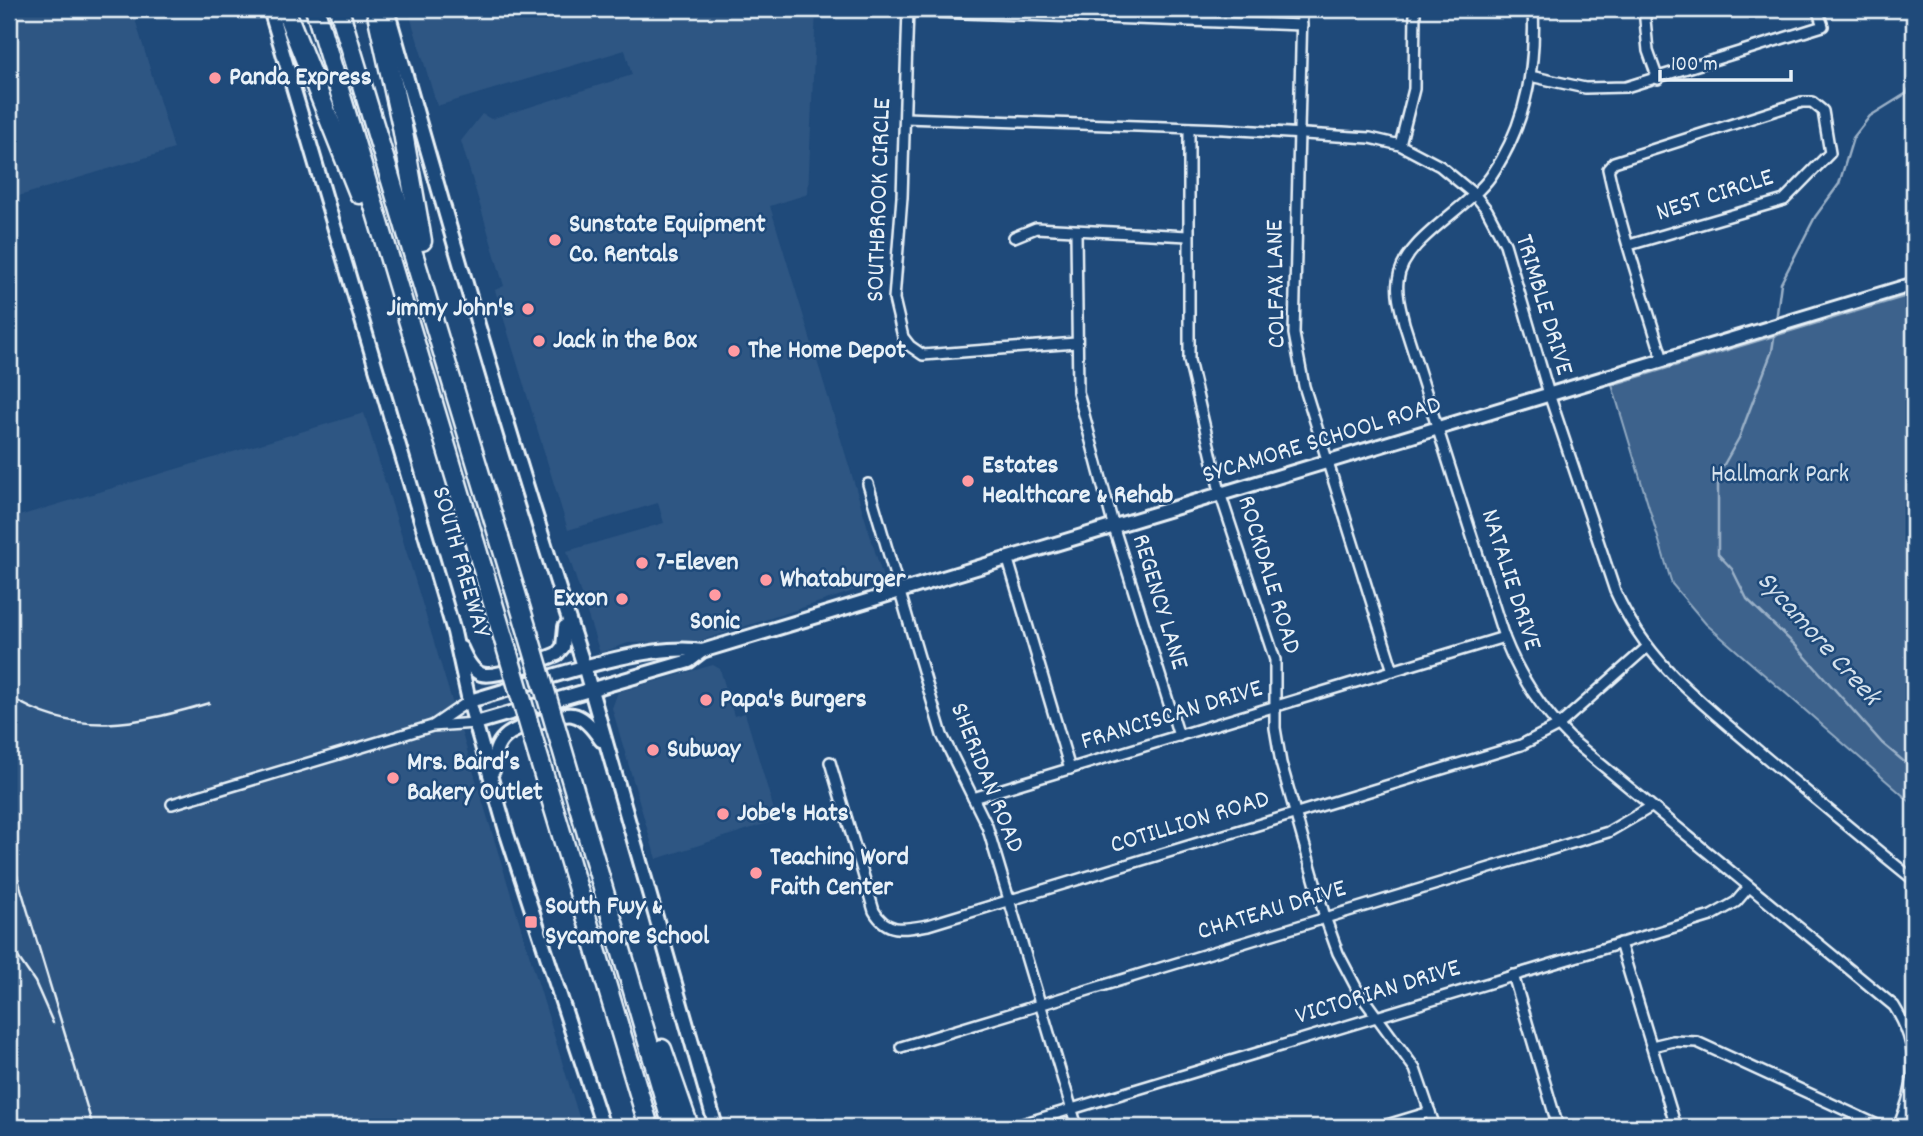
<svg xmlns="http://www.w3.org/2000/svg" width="1923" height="1136" viewBox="0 0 1923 1136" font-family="Dekko,sans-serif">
  <rect width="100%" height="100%" fill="#1f4a7a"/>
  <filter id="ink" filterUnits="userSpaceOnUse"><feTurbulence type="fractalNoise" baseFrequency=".0143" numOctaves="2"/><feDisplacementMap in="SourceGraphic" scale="14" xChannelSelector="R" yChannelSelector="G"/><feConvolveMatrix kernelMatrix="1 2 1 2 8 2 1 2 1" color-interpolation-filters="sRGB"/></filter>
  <g filter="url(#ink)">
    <!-- built -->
    <g fill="#2e5683">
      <path d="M9,9H132L174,149L9,199Z"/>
      <path d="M408,9H816L808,194L770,206L884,581L700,641L628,643L600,653L567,551L664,523L658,503L568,530L495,290L504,286L461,141L482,114L491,119L632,75L625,50L437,106Z"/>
      <path d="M364,413L582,1127H9V519Z"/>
      <path d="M713,665L720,669L734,716L745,713L777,820L656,859L612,708L618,692Z"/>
    </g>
    <!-- green -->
    <path fill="#3c628c" stroke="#92aac2" stroke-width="2" d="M1914,294V805L1706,624L1672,584L1612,385Z"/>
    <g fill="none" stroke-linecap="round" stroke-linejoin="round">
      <!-- stream -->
      <g stroke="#9ab0c7" stroke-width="2.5">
        <path d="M1912,9L1906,22L1914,71"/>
        <path d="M1776,321L1781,283L1815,217L1839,184L1853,138L1870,116L1907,93L1914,76"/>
        <path d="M1775,331L1772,351L1739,438L1718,475V554L1732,569L1747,599L1797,647L1882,743L1914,770"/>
      </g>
      <!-- minor casing -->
      <g stroke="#e8f1f8" stroke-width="14">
        <g id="minor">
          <path d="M908,9L902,197L894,299L903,337L910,346L923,355L1076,343"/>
          <path d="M1302,9L1294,334L1304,386L1393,671"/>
          <path d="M1533,9C1536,68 1525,127 1491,176C1467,210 1402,240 1398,281C1396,295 1401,310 1404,323L1504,637C1520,678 1542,711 1574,742L1894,1006C1921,1048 1917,1083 1898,1127"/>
          <path d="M1644,9L1648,51L1658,79"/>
          <path d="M908,11L1302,25"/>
          <path d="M1530,76L1585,88L1626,87L1823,26L1817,9"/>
          <path d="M905,118L1223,129L1370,138L1400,145L1440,166L1475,195L1487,210L1505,244L1549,394L1615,591C1648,665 1703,703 1763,755C1813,797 1863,839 1914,880"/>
          <path d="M1189,128V360L1221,496L1275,660V728L1281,763L1325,917L1338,953L1358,991L1415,1069L1435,1127"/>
          <path d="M1400,145L1414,89L1415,9"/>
          <path d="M1076,232L1078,392L1114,528L1179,736"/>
          <path d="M1014,237L1036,228L1188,236"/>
          <path d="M1629,245L1784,200L1830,153L1823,111L1812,102H1802L1614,162L1608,169C1622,233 1644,297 1663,360"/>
          <path d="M868,484L942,735L987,826L1077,1127"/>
          <path d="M1008,560L1070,769"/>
          <path d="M434,725L469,701"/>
          <path d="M830,762L874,911C887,934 905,929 928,925L1521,745L1558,726L1646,648"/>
          <path d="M973,798L1504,637"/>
          <path d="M172,804L432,726L476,723"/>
          <path d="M1620,943L1676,1127"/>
          <path d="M1513,975L1558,1127"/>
          <path d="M1652,1046L1673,1041L1697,1042L1882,1127"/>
          <path d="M901,1047L1608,832L1651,807"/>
          <path d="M1012,1127L1711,916L1736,902L1748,888"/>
          <path d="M1380,1127L1430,1112"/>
        </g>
      </g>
      <!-- secondary casing -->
      <g stroke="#e8f1f8" stroke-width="18">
        <g id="secondary">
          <path d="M270,9L454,632L469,701L507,834L603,1127"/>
          <path d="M387,9C450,230 513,451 585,669L716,1127"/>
          <path d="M461,648C465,657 472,671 481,674C494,679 543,660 557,654L563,647L565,627"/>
          <path d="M469,701C529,685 644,641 702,651"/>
          <path d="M476,723L689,661L702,651L1914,284"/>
          <path d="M493,771C493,732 515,730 546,720C554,718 565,713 573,715C585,717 595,731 601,740"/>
        </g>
      </g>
      <!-- motorway casing -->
      <g stroke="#e8f1f8" stroke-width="23">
        <g id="motorway">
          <path d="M285,9L359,194"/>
          <path d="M315,9L504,640"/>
          <path d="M339,9L528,633"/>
          <path d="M376,9L402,127L422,241"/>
          <path d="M561,745L673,1127"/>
          <path d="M537,752L649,1127"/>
          <path d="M662,1049L689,1127"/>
        </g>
      </g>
      <!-- minor -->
      <use href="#minor" stroke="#1f4a7a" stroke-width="9"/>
      <!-- secondary -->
      <use href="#secondary" stroke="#1f4a7a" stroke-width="12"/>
      <!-- motorway -->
      <use href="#motorway" stroke="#1f4a7a" stroke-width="18"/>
      <!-- rail -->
      <g stroke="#e8f1f8" stroke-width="2.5">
        <path d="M9,696C77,739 137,724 209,703"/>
        <path d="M9,849L93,1127"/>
        <path d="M9,944L35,982L53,1023"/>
      </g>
      <!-- motorway-bridge casing -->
      <g stroke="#e8f1f8" stroke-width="23" stroke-linecap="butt">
        <g id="motorway-bridge">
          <path d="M528,633L561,745"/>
          <path d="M504,640L537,752"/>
        </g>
      </g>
      <!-- motorway-bridge -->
      <use href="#motorway-bridge" stroke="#1f4a7a" stroke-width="18"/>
    </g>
  </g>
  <!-- markers -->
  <g fill="#ff9aa2" stroke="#1f4a7a" stroke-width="2.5">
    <circle cx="215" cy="78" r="7"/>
    <circle cx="555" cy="240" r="7"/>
    <circle cx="528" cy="309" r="7"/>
    <circle cx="539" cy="341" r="7"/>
    <circle cx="734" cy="351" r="7"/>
    <circle cx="968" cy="481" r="7"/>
    <circle cx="642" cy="563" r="7"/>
    <circle cx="766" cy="580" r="7"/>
    <circle cx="715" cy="595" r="7"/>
    <circle cx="622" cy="599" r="7"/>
    <circle cx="706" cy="700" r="7"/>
    <circle cx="653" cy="750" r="7"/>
    <circle cx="393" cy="778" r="7"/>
    <circle cx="723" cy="814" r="7"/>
    <circle cx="756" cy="873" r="7"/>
    <rect x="524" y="915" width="14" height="14" rx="3.5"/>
  </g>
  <g text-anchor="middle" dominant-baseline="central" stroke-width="5" stroke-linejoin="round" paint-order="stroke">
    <!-- poi labels -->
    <g font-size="26" font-weight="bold" fill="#e8f1f8" stroke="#1f4a7a" text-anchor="start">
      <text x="229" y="78">Panda Express</text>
      <text x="569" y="225">Sunstate Equipment<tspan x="569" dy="30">Co. Rentals</tspan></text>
      <text x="514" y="309" text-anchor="end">Jimmy John's</text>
      <text x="553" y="341">Jack in the Box</text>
      <text x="748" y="351">The Home Depot</text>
      <text x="982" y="466">Estates<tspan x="982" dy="30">Healthcare &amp; Rehab</tspan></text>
      <text x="656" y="563">7-Eleven</text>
      <text x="780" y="580">Whataburger</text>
      <text x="608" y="599" text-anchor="end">Exxon</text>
      <text x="715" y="622" text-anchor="middle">Sonic</text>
      <text x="720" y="700">Papa's Burgers</text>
      <text x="667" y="750">Subway</text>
      <text x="407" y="763">Mrs. Baird’s<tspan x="407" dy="30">Bakery Outlet</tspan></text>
      <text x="737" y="814">Jobe's Hats</text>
      <text x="770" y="858">Teaching Word<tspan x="770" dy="30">Faith Center</tspan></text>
      <text x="545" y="907">South Fwy &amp;<tspan x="545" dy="30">Sycamore School</tspan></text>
    </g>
    <!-- street labels -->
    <g font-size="26" fill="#e8f1f8" stroke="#1f4a7a">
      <text transform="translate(1715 196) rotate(-18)">NEST CIRCLE</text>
      <text transform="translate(880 200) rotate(-88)">SOUTHBROOK CIRCLE</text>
      <text transform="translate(1277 284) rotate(-91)">COLFAX LANE</text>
      <text transform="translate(1543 305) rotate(73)">TRIMBLE DRIVE</text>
      <text transform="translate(1322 441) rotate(-17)">SYCAMORE SCHOOL ROAD</text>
      <text transform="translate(460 562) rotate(74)">SOUTH FREEWAY</text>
      <text transform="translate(1268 575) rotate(73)">ROCKDALE ROAD</text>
      <text transform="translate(1510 580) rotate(72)">NATALIE DRIVE</text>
      <text transform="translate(1159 602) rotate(73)">REGENCY LANE</text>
      <text transform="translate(1172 716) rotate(-17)">FRANCISCAN DRIVE</text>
      <text transform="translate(986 778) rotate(68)">SHERIDAN ROAD</text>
      <text transform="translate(1190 823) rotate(-17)">COTILLION ROAD</text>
      <text transform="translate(1272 911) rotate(-17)">CHATEAU DRIVE</text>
      <text transform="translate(1378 993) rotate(-17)">VICTORIAN DRIVE</text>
    </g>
    <!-- park labels -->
    <g font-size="26" fill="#d7e3ed" stroke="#1f4a7a">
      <text x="1780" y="475">Hallmark Park</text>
    </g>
    <!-- water labels -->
    <g font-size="28" font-style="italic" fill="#d4e1ec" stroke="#1f4a7a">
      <text transform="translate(1817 640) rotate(48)">Sycamore Creek</text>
    </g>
  </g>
  <!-- margin -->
  <rect width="1923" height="1136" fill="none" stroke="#1f4a7a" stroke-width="35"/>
  <rect x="18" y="18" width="1888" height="1101" fill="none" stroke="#e8f1f8" stroke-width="2.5" filter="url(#ink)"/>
  <!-- scale -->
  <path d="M1660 70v10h131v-10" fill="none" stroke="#e8f1f8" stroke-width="3.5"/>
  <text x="1671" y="70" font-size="21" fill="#e8f1f8" stroke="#1f4a7a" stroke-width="5" paint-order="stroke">100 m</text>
</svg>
